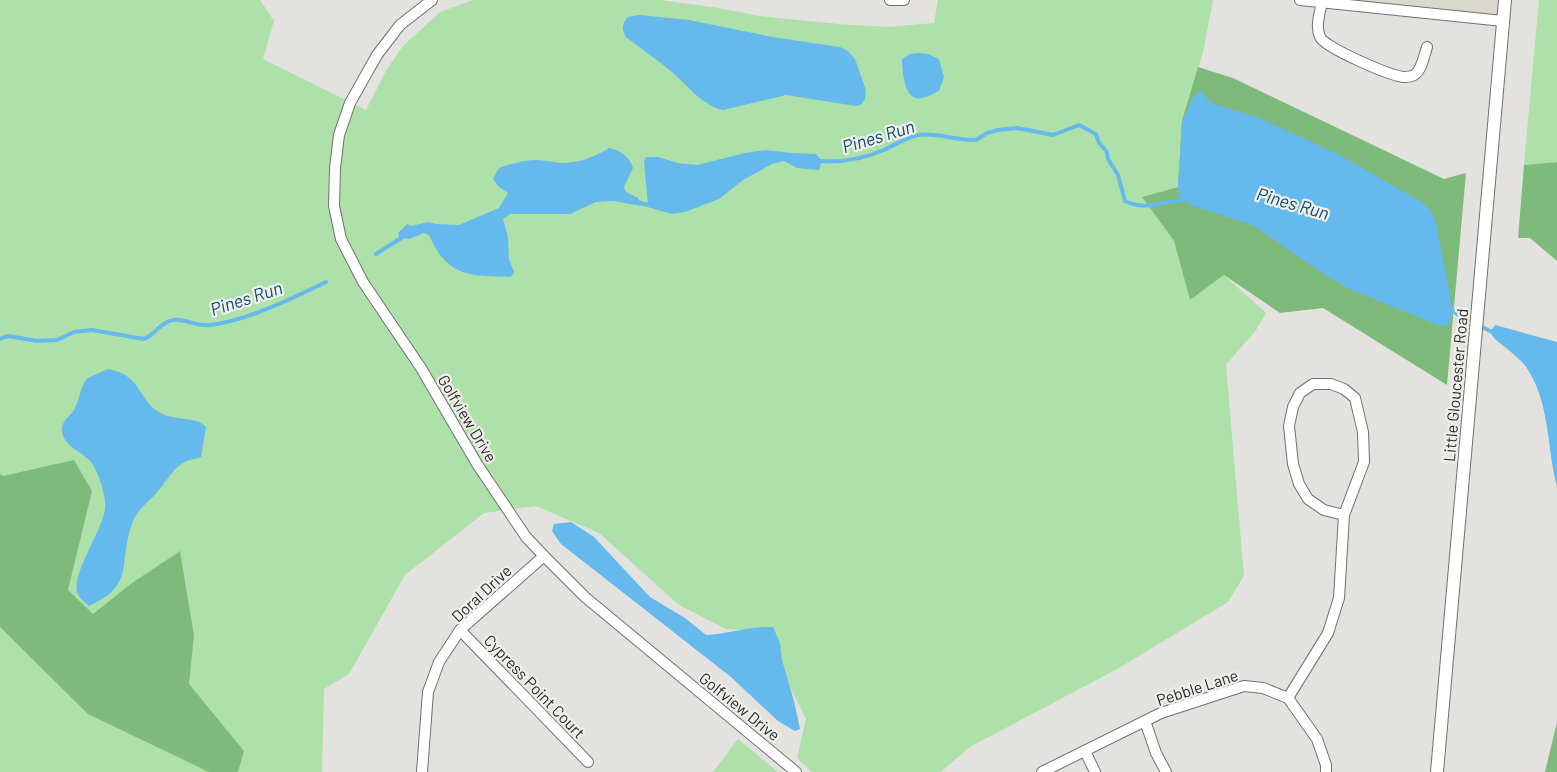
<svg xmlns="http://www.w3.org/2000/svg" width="1557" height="772" viewBox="0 0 1557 772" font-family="Barlow,sans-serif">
  <rect width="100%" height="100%" fill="#e3e2de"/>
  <!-- built -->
  <path fill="#dbd9cd" d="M1300,0H1505L1503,21Z"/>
  <!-- green -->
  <g fill="#ade1a9">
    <path d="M0,0H260L274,21L263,59L366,110L387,69L403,46L440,12L473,0H660L719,8L760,16L838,24L887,27L934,23L938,0H1213L1203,52L1184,117L1178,187L1142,197L1174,241L1190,300L1224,275L1266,313L1256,330L1226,365L1244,576L1228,602L1119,668L970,747L941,772H812L797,758L806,719L782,671L771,632L726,629L679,605L599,533L536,506L484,513L405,575L349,674L324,689L322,772H0Z"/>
    <path d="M1539,0H1557V162L1524,165Z"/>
    <path d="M738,739L778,772H713Z"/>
  </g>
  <!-- forest -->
  <g fill="#7eba7a">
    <path d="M1198,67L1233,78L1444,179L1466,173L1447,385L1323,308L1280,313L1224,275L1190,300L1174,241L1142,197L1178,187L1182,121Z"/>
    <path d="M1557,162V261L1530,238H1518L1524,165Z"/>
    <path d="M74,460L92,491L68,590L93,614L132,583L180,551L194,635L189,684L244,751L238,772H209L88,714L0,627V474L3,476Z"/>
    <path d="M1557,722V772H1545Z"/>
  </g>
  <!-- water -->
  <g fill="#66b9ec">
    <path d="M639,15L689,20L772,37L840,47L848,51L855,59L866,90L865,99L861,105L856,106L786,95L723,110C703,106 688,86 673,73C658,60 641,49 626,37C621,29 622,24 628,17Z"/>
    <path d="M918,53L928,54L939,59L944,77L939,91C932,94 923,100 916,98C904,96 902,68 902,59L910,54Z"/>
    <path d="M1202,91L1208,100L1212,103L1257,117L1336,153L1423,203L1431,211L1436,222L1452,307C1453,315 1452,320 1447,326H1440L1349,289L1325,275L1254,226L1191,205L1179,197L1178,187L1182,122L1194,95Z"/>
    <path d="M609,148C622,151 629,156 633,168L624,187L626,192L638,198L641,206L614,201L596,202L570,214H510L503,219L508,237L509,259L514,272L511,277C503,276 495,277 487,276C456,275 441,263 429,235L424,233L409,239L399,237L398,233L407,224L411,226L428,222L436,224L459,225L499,208L508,193L498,186L493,179L499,168C510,164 522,161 533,160C543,160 552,162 561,163C578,163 595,157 609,148Z"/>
    <path d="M766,150L792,153L816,154L822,161L819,170L797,168L784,161L772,164L743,180L719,199L685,212L671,214L648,207L644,161L646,157H658L678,163L697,165L745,153Z"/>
    <path d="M1495,325L1557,342V487C1547,449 1550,404 1528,370C1522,359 1504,347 1494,338L1490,332Z"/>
    <path d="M108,369C143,374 138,405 165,415C176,420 198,417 206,427L201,457C197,459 192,459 187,461C174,466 167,481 158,491C149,502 136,510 132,524C118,563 136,585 89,606C84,602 79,598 77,592C72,573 103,529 105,509C107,497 98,471 91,462C82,451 61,446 62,428C63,419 70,417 74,410C79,401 80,390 85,381L88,378Z"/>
    <path d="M571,522L594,537L650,597L685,618L706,635C729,634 750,626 773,627L780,643L782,660L794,701L800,729L795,731L778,721L731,677L561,544L552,531L554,524Z"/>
  </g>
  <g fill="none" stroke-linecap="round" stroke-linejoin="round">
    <!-- stream -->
    <g stroke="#66b9ec" stroke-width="4">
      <path d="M818,161C842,163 864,159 886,149C896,144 908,137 918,135C938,132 957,141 976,140L987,133L998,130L1017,128L1053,135L1079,125L1096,134L1099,143L1107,152L1108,159L1118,175L1125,201C1148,212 1162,200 1185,200"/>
      <path d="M637,202L652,206"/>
      <path d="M376,254L406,235"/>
      <path d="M1450,308L1457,314L1494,333"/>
      <path d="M0,339L8,336L37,341L57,340L74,332L92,330L144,339C155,335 160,322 173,320C185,318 196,327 210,325C246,321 293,298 326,282"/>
    </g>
    <!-- minor casing -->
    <g stroke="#72716e" stroke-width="12">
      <g id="minor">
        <path d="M432,0L400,25L377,55L350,103L339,135L335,168L334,206L341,239L363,282L421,368L477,464L526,537L544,556L585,597L796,772"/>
        <path d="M890,0H904"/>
        <path d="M1300,0L1503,21"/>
        <path d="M1322,2C1320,13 1315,26 1320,37C1325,48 1389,75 1403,77C1406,77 1411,77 1414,75C1422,70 1424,56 1427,47"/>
        <path d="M460,630L588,762"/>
        <path d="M1288,698L1328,633L1339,598L1344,515L1364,462L1363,432L1355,398L1344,389L1331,384H1313L1300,393L1293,407L1289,426L1293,464L1299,484L1308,499L1324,510L1344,515"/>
        <path d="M1145,721L1156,753L1166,772"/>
        <path d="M1085,751L1095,772"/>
        <path d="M422,772L428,692L439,662L460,630L544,556"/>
        <path d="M1042,772L1161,713L1244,686L1263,688L1288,698L1317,739L1326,765V772"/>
      </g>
    </g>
    <!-- tertiary casing -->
    <g stroke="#72716e" stroke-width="14">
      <path id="tertiary" d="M1437,772L1505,0"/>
    </g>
    <!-- minor -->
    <use href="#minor" stroke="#fff" stroke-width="10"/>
    <!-- tertiary -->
    <use href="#tertiary" stroke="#fff" stroke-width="12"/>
  </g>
  <g text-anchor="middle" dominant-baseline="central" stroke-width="4.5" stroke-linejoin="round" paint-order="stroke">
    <!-- street labels -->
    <g font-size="16" fill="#292927" stroke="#f0efeb">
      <text transform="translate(1455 385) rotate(-85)">Little Gloucester Road</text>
      <text transform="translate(468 418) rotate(59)">Golfview Drive</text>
      <text transform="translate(481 593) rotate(-43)">Doral Drive</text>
      <text transform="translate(535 686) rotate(46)">Cypress Point Court</text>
      <text transform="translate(1197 687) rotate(-18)">Pebble Lane</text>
      <text transform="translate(740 706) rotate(39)">Golfview Drive</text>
    </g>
    <!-- water labels -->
    <g font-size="18" font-style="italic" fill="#084c6e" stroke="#f0efeb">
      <text transform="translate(878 136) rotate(-17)">Pines Run</text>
      <text transform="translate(1293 203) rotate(16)">Pines Run</text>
      <text transform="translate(246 298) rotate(-18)">Pines Run</text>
    </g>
  </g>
</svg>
